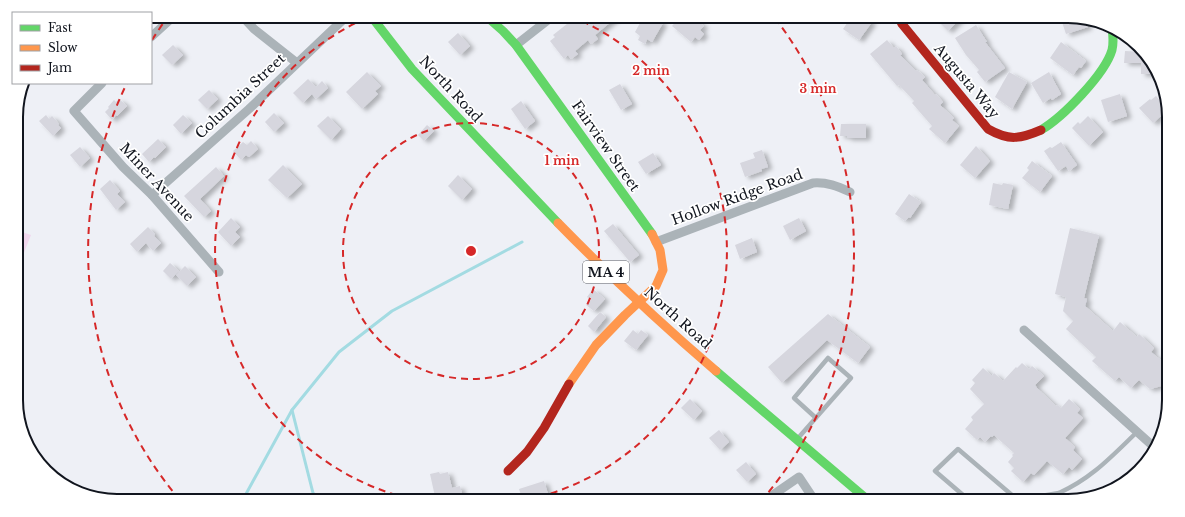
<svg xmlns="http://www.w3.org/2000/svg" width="1185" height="517" viewBox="0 0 1185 517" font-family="'Libre Baskerville',serif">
  <defs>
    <filter id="shadow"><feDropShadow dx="4.5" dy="2.5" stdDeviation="2" flood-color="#0004"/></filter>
  </defs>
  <rect width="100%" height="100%" fill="#eef0f6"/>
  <!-- park -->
  <path fill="#f0d7ed" d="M16,230L31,235L17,270Z"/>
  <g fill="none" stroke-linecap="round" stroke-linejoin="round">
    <!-- stream -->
    <g stroke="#a3dbe2" stroke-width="3">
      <path d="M292,410L313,493L319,501"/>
      <path d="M246,501V494L292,410L339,352L392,311L522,242"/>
    </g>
  </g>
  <!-- building -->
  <g fill="#d6d6de" filter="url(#shadow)">
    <path d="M577,16H618L595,35L598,39L591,44L588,40L575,51L578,54L571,59L568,55L564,59L550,41L555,37L553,35Z"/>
    <path d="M644,16H651L663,23L652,42L647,39L645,44L638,40L640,36L635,32Z"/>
    <path d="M681,16H691L704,26L700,30L704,34L699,40L695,37L691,42L672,26Z"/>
    <path d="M852,16H863L872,22L859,40L843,29Z"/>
    <path d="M943,16H963L948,31L938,21Z"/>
    <path d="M1060,16H1068L1085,19L1088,27L1066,34Z"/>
    <path d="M976,25L987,42H985L1005,68L985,82L977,72L979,70L966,55L955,38Z"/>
    <path d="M458,33L470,46L460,55L448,42Z"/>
    <path d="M887,40L894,48L896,46L902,54L900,55L916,71L917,70L925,77L922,80L935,95L936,94L943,102L940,105L954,118L952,120L959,126L945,143L929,129L932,126L912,103L914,101L899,85L897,86L870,54Z"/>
    <path d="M1061,42L1086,61L1081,68L1079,67L1073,75L1050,58Z"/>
    <path d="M173,45L183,55L172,65L162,55Z"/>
    <path d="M1125,51L1143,52L1148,55L1156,74H1141V63H1124Z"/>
    <path d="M367,72L381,86L375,91L378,94L362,109L346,92Z"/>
    <path d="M1009,72L1027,82L1012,109L995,97Z"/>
    <path d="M1049,72L1061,94L1052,100L1051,98L1043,103L1031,83Z"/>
    <path d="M308,79L316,87L322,81L328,88L316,99L312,94L303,103L293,93Z"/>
    <path d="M620,84L632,104L621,110L609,90Z"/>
    <path d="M209,90L218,99L207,109L198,100Z"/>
    <path d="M1120,94L1127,116L1108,122L1101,100Z"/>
    <path d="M1156,96L1168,110L1153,123L1139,108L1150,99L1151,100Z"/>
    <path d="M119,99L127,106L117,116L116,115L112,120L105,112L109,108L108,107L114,100L116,102Z"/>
    <path d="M521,101L535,121L525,129L511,109Z"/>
    <path d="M274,113L284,123L274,132L265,122Z"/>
    <path d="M46,115L49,119L52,116L59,124L58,125L61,128L53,136L39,121Z"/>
    <path d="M183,115L192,123L181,134L173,125Z"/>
    <path d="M328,116L341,129L331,140L317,126Z"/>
    <path d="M1088,116L1103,132L1089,146L1072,128L1078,122L1080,124Z"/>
    <path d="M841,124H866V138H847V136H840Z"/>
    <path d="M427,125L434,131L424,141L418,135Z"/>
    <path d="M158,139L166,147L155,158L154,157L149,162L142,154Z"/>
    <path d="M251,141L258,149L249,157L246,155L241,160L233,151L243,142L247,145Z"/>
    <path d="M1061,142L1077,165L1069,171L1066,166L1058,171L1044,151L1050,147L1052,148Z"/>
    <path d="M976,146L990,161L975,178L960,165Z"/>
    <path d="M80,147L90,158L80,167L70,155Z"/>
    <path d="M762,150L768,167L761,169L762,171L745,177L740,163L755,158L753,153Z"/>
    <path d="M653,153L661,165L646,174L638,162Z"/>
    <path d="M1032,161L1052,176L1040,192L1022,178L1029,170L1027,168Z"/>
    <path d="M283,165L302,184L287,198L268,180Z"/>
    <path d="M216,167L224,176L200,199L211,211L204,217L184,196Z"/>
    <path d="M458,175L472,189L462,200L448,186Z"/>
    <path d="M110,180L120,191L117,194L125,202L116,210L100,189Z"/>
    <path d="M993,183L1002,185L1003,183L1013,185L1008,209L989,205Z"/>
    <path d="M909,194L921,202L910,218L909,217L905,221L895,214Z"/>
    <path d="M231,218L240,227L235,232L240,237L231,246L218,232Z"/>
    <path d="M799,218L806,231L790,240L783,226Z"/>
    <path d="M613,224L639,255L630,262L604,231Z"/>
    <path d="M148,227L155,234L154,236L161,243L153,251L146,243L137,252L130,244Z"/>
    <path d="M1070,228L1099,235L1084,298L1087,299L1085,306L1113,331L1120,322L1137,337L1139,334L1154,348L1151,352L1169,367V384L1150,389L1139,380L1131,388L1119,377L1115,381L1092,361L1096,357L1066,329L1073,321L1063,311L1066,297L1055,294Z"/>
    <path d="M752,238L757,252L740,259L735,245Z"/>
    <path d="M170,263L179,271L171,279L163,271Z"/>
    <path d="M185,266L196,277L187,286L176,275Z"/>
    <path d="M593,289L605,299L594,311L586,305L591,300L587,297Z"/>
    <path d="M600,312L606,317L594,332L588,326Z"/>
    <path d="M828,314L870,347L858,363L827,340L782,383L768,367Z"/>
    <path d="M633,330L638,334L641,330L648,335L636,350L624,341Z"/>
    <path d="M1022,363L1029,369L1032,366L1044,376L1035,385L1037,388L1056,406L1058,405L1061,408L1069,399L1080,409L1077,413L1083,418L1065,438L1075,447L1073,450L1082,459L1072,470L1069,467L1063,474L1047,461L1034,475L1031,473L1023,482L1011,471L1014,468L1008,462L1013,456L1012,455L1014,453L994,435L992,437L991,436L985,442L980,437L977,440L965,429L973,420L971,417L984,404L970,389L975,383L972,380L983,368L992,376L994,373L1003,381L1016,367L1017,368Z"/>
    <path d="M690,399L702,411L694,420L681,408Z"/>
    <path d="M719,430L729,442L720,450L709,438Z"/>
    <path d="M746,462L756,474L747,482L736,470Z"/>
    <path d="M439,472L440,474L448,472L452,488L460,486L463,497L442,501H436L430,474Z"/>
    <path d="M544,481L548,494L541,496L543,501H523L519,489Z"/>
  </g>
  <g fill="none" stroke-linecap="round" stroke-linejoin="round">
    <!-- lane -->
    <g stroke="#abb3b8" stroke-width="4.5">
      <path d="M799,437L851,378L828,358L794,398L816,418"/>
      <path d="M1059,493C1092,478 1111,457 1137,432"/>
      <path d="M970,501L935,471L958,449L1019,501"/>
      <path d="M1021,501L1023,499L1059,493L1066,501"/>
    </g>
    <!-- street -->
    <g stroke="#abb3b8" stroke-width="9">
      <path d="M242,16L254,29L297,63"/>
      <path d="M151,37L174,16"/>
      <path d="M516,45L553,16"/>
      <path d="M102,83L74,111L123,167L152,195L219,272"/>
      <path d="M152,195L249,109L347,16"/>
      <path d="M656,242L813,183C827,182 837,186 850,192"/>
      <path d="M1024,330L1154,447"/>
      <path d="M764,501L799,477L815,501"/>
    </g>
    <!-- fast -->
    <g stroke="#63d668" stroke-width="9">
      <path d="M371,16L412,69L558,223"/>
      <path d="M486,16L503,31L516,45L652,234"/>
      <path d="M1041,130C1063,117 1105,74 1112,50C1114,42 1113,35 1112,28"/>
      <path d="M716,371L869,501"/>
    </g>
    <!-- slow -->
    <g stroke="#ff974d" stroke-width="9">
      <path d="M558,223C609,275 661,324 716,371"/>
      <path d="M569,384L596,345L625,315L656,286L663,270L660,250L652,234"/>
    </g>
    <!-- jam -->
    <g stroke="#b3261e" stroke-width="9">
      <path d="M898,16L902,24L988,129C1009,141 1020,139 1041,130"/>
      <path d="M508,471L527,452L544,428L569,384"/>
    </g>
  </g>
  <!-- distance rings -->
  <g fill="none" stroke="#d62828" stroke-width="2" stroke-dasharray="7 5">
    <circle cx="471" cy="251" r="128"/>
    <path d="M420 501A255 255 0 0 1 371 16M571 16A255 255 0 0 1 522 501"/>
    <path d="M180 500A383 383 0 0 1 127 83M152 40A383 383 0 0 1 167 18M775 18A383 383 0 0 1 762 500"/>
  </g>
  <g text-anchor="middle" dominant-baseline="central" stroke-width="3.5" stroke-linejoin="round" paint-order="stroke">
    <!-- shield labels -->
    <rect fill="#fff" stroke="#585b62" stroke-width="1" x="583" y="261" width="46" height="22" rx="3"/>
    <g font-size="13" font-weight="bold" fill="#11151e">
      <text x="606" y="272">MA 4</text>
    </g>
    <!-- street labels -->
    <g font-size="14" fill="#11151e" stroke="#fff">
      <text transform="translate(967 81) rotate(50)">Augusta Way</text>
      <text transform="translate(451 89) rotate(47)">North Road</text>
      <text transform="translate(240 96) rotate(-43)">Columbia Street</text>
      <text transform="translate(606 146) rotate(55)">Fairview Street</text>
      <text transform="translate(157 182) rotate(47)">Miner Avenue</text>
      <text transform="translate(737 197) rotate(-20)">Hollow Ridge Road</text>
      <text transform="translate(678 318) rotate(42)">North Road</text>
    </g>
  </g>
  <!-- crop -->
  <path d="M0 0H1185V517H0ZM117 23H1068A94 94 0 0 1 1162 117V400A94 94 0 0 1 1068 494H117A94 94 0 0 1 23 400V117A94 94 0 0 1 117 23Z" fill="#fff" fill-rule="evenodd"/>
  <path fill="none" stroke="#11151e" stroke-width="2" d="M117 23H1068A94 94 0 0 1 1162 117V400A94 94 0 0 1 1068 494H117A94 94 0 0 1 23 400V117A94 94 0 0 1 117 23Z"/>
  <circle cx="471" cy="251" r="6" fill="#d62828" stroke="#fff" stroke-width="2"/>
  <g font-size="12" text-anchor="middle" font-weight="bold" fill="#d62828" stroke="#fff" stroke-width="3.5" stroke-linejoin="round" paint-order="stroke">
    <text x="651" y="75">2 min</text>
    <text x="818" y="93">3 min</text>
    <text x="562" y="165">1 min</text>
  </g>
  <!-- legend -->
  <rect x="12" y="12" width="140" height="72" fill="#ffffff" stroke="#a0a1a5"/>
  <rect x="20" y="25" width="20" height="6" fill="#63d668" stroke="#a0a1a5"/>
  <text x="48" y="32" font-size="12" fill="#11151e">Fast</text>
  <rect x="20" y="45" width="20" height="6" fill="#ff974d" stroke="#a0a1a5"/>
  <text x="48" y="52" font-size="12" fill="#11151e">Slow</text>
  <rect x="20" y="65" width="20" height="6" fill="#b3261e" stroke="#a0a1a5"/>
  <text x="48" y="72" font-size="12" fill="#11151e">Jam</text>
</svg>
